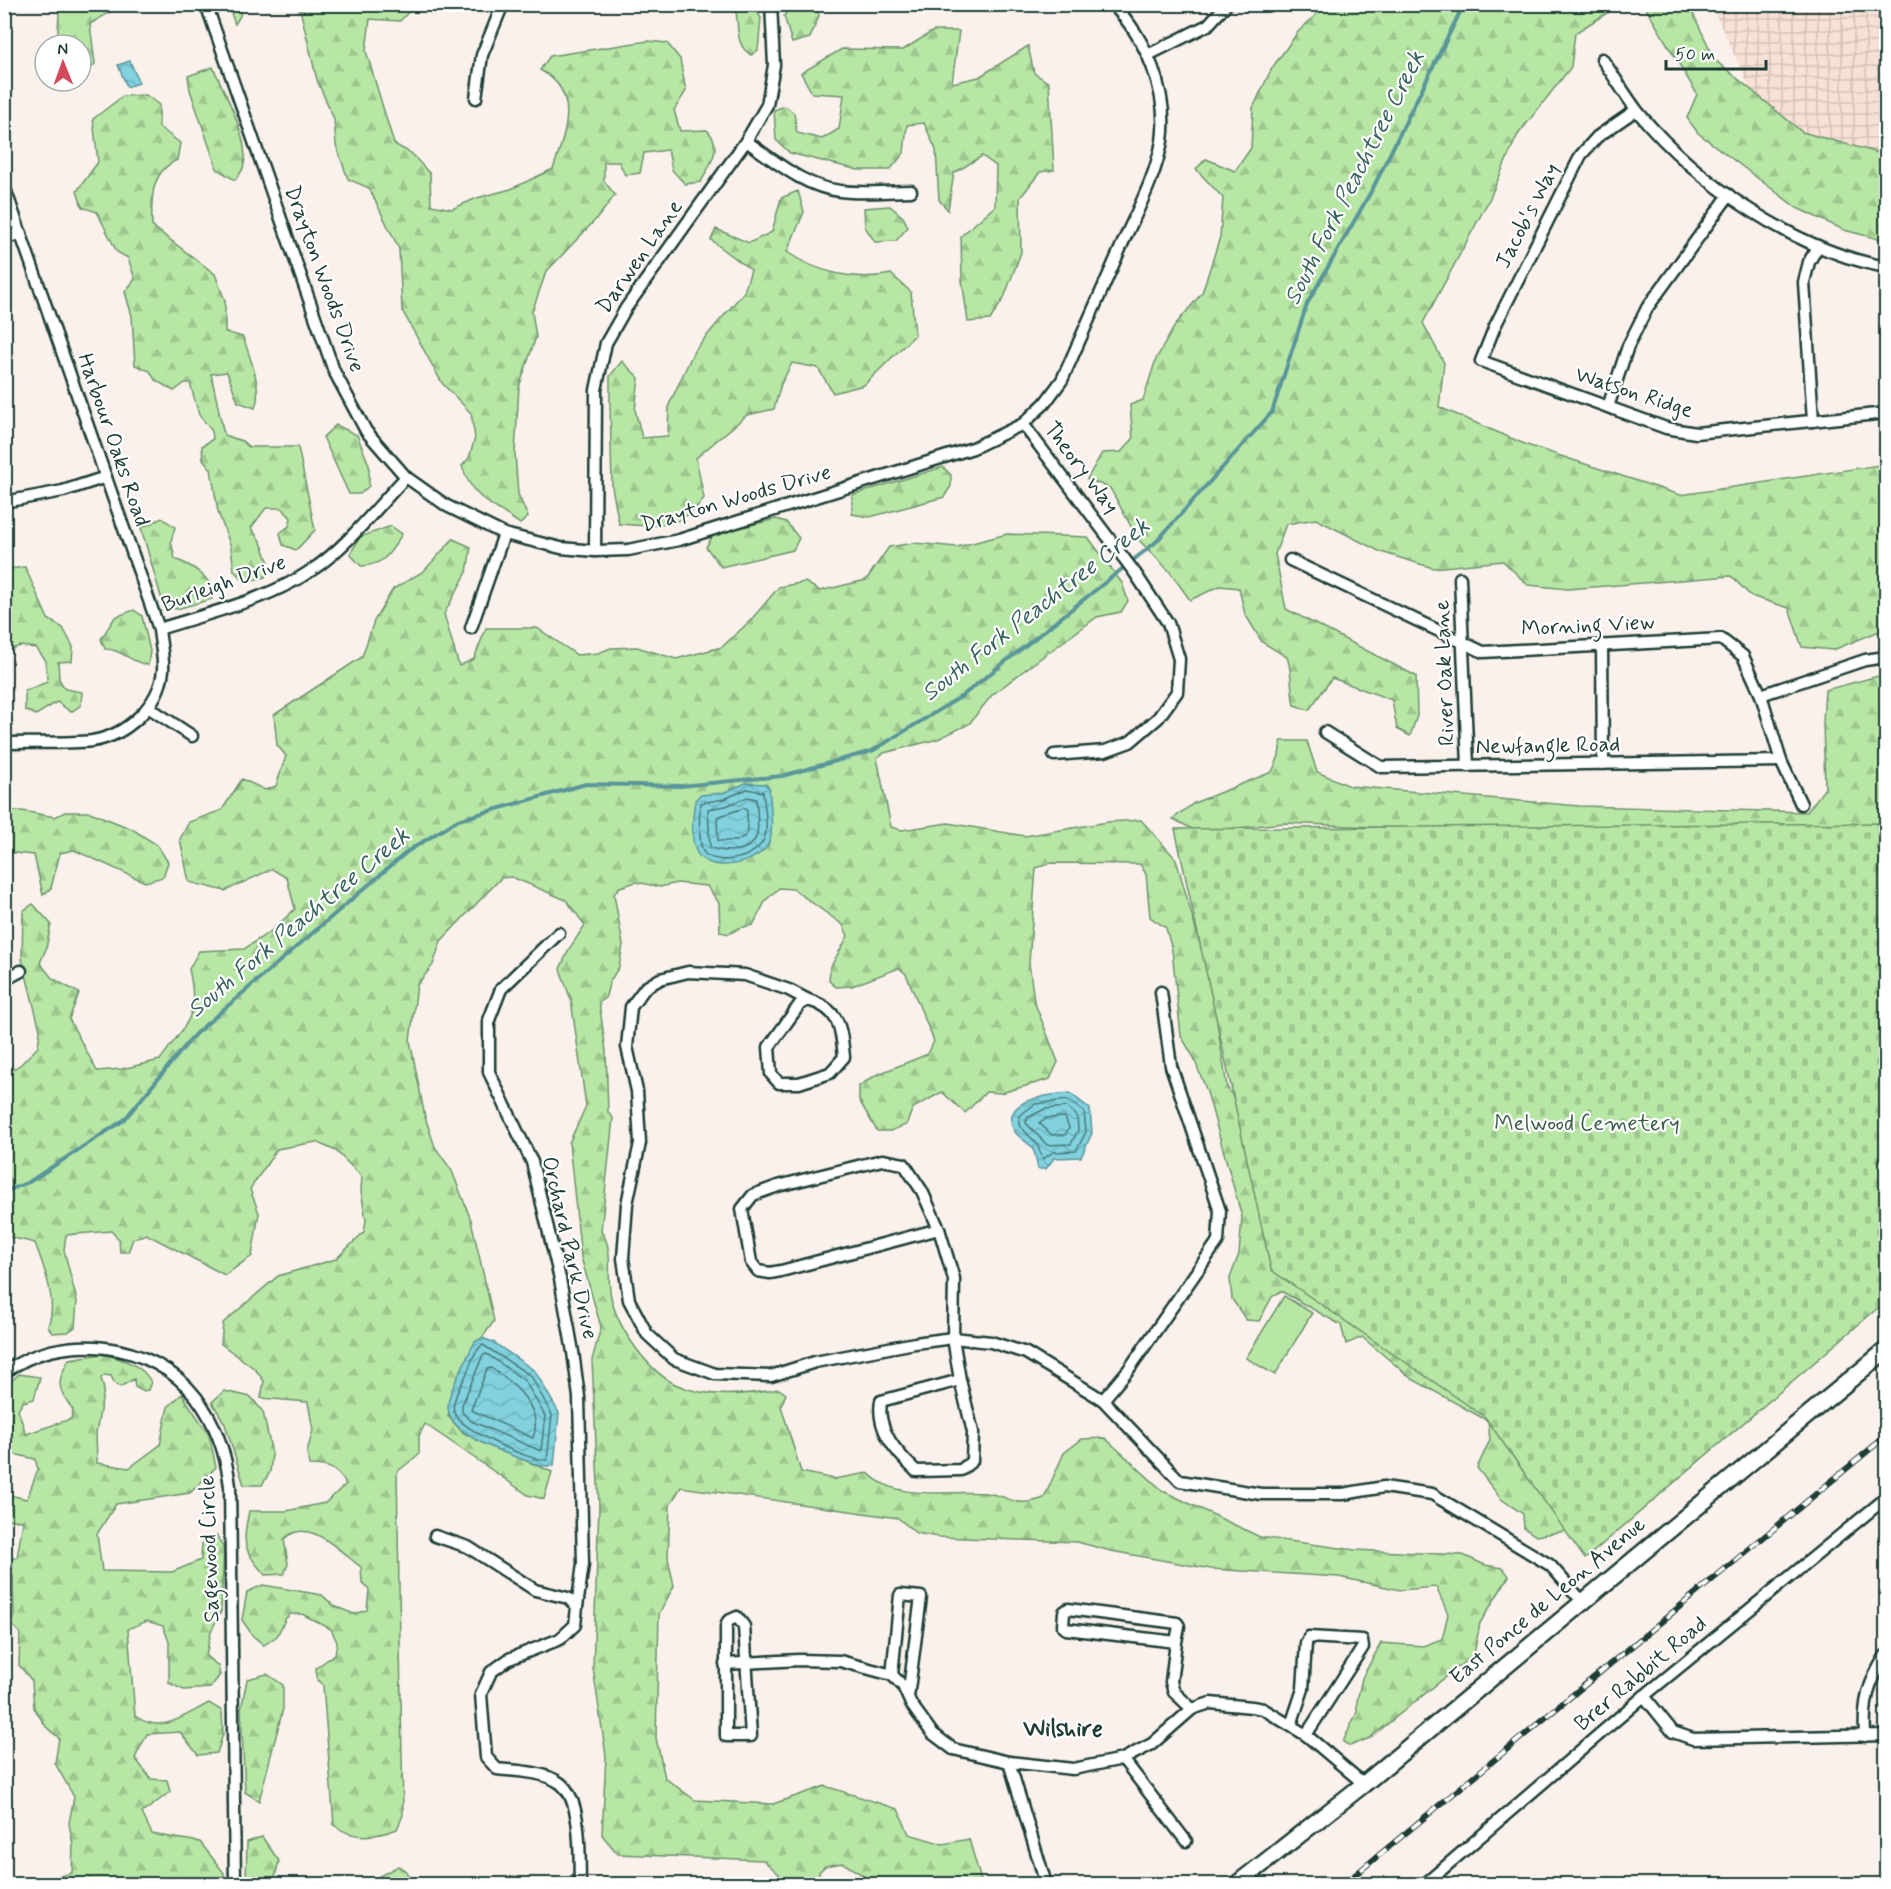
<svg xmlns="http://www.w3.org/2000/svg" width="1891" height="1889" viewBox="0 0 1891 1889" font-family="Mynerve,sans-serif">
  <defs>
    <pattern id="industrial-grid" width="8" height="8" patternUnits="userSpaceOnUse" patternTransform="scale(1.5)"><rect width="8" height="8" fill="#f7e0d5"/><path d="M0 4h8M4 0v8" fill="none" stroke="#d3c1b7"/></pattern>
    <pattern id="forest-firs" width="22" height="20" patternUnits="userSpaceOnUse" patternTransform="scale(1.5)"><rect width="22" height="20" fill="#b8e7a5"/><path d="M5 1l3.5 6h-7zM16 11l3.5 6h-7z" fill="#9ec78f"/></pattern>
    <pattern id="cemetery-stones" width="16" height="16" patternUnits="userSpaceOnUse" patternTransform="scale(1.5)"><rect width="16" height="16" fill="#b8e7a5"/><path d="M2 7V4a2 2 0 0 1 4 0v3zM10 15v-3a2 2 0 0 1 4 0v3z" fill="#9ec78f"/></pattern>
    <pattern id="water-waves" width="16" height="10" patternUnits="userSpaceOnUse" patternTransform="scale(1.5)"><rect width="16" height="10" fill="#81d1de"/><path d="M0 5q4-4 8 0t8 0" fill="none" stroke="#6fb4bf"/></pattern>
  </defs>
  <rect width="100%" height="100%" fill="#fbf1ec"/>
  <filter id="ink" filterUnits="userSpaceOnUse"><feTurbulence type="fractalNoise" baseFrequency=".0167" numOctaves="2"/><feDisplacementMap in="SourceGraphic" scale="12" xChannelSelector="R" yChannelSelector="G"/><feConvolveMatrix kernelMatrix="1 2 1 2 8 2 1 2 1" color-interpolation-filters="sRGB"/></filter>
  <g filter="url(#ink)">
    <!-- industrial -->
    <path fill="url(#industrial-grid)" d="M1711,5H1886V189L1798,191Z"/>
    <!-- forest -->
    <g fill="url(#forest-firs)" stroke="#6c926c" stroke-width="1.5">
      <path d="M56,5H111L110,12L90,24L95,64L85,73L81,69V45H57L59,14Z"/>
      <path d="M228,5H242L240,16L235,24Z"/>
      <path d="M299,5H415L400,21L370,19L366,51L394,144L411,153L430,174L431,205L452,209L477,198L511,189L553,169C565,134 582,92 540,70L550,56L648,41L667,43L680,59L686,91L674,110L680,131L707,130C724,147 710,164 701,182L685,184L672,170L668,150L644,153L640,173L625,175L619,162H604V181L615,195L599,216L546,272L532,312L536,337L519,387L515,453L518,494L528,517L520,524C492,503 474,502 462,466L469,458L475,438L471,413L442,383L402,310L399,249L369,188L348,179L336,145L334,119L317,80Z"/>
      <path d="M734,5H753L761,18L758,50L751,55C732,43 741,22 734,5Z"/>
      <path d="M792,5H816L819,16L810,38L792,43L784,16Z"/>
      <path d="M1326,5H1620L1575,33L1571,67L1517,136L1489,200L1423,323L1444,363L1439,407L1527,445L1680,495L1886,464V621L1880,631L1833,650L1802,647L1789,608L1751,596L1731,576L1568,589L1528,585L1503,561L1433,568L1381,552L1316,519L1286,524L1275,554L1286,609L1416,676L1417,716L1410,736L1397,729L1392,700L1332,678L1309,710L1294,705C1290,688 1293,673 1287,657L1262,642L1245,614L1239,588L1220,586L1190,600L1170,572L1138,539L1110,488L1087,479L1102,453L1121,452L1133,439L1130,405L1143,400L1156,359L1176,324L1202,293L1220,237L1223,198L1196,169L1206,159L1235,171L1251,148L1253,108L1272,68L1298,32Z"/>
      <path d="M1644,5H1689L1715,60L1802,132L1886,155V241L1844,230L1797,208L1698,133L1687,118L1697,94Z"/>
      <path d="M933,31H959L952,83L979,77L1028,46L1034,73L1049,83L1054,170L1040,172L1020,198L1021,252L1004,298L990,320L968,322L962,280L961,236L995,206L996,166L982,156L954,173L948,210L939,200L936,150L924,123L907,125L904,153L890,170H858L790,153L776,140L774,110L785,106L794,113L797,133L822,139L839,129L844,95L812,93L801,73L842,49L903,50Z"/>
      <path d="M213,67C224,92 252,142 243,168C242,172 237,177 235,180L217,169L190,90L188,76Z"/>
      <path d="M146,95L159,105V127L180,143L177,160C150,172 151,200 152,226L215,274L225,301V332L243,337C250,358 263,388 255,408L238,402L227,372L211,374L224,435L242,441L249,447H298L315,530L296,550L283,545L280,533L289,526L291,518L282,508H266L251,528L261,542L271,568L265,577L245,582L234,571L231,547L218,512L211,469L203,459L202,446L213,439L212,431L199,415L190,383H185L174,391L155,380L150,371L135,365L132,316L125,292L135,279L128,258L117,252L97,212L82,207L77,191L98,162L93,119L123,96Z"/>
      <path d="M798,191L804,212L787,252C816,272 856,282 891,274L911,292L915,335L864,385L833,393L818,368L792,363L781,384L774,409L747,415L696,458L704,498C681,530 656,527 619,524L612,487L610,404V376L622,361L639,378L635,410L642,438L668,436L669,405L694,351L744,292L751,270L711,240L716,229L749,243L772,232L781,198Z"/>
      <path d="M890,206L903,217L908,227L896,241L875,242L865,227L864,208Z"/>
      <path d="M336,425L357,435L369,465V486L360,494H349L323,437Z"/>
      <path d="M943,467L951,475V486L944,497L870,517L852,514V495Z"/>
      <path d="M162,518L175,527L171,541L175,559C193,566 203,573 214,589L212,599L177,609L164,607L141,528Z"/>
      <path d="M776,519L786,522L799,538L793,550L721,567L706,547L714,534Z"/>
      <path d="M391,526L402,534C390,553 385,565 361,566L350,554L360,537Z"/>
      <path d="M1007,534L1088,537L1122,583L1128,601L1121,612L1097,617L1030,666L992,695L969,724L938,739L884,753L877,758L891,827L902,830L948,823L1025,836L1108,822L1141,820L1176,859L1211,983L1227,1087L1251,1127L1483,1385L1569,1517L1565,1531L1536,1536L1524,1528L1523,1514L1501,1499L1477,1468L1490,1440L1488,1421L1412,1379L1362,1337L1346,1344L1341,1325L1281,1291L1272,1297L1259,1321L1246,1320L1232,1299L1230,1278L1239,1254L1242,1217L1207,1092L1193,1056L1181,1036L1172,950L1166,928L1150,917L1146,874L1140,864L1051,863L1036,868L1029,963L1034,1001L1058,1062L1050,1079L1001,1093L986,1092L965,1113L942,1092L913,1108L906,1125L890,1131H877L859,1100V1086L876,1075L928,1054L934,1041L906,974L899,968L852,986L836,987L829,981L830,968L848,936L843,925L793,889L779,888L766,900L753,925L739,928L729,934L720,932L719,903L707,886L677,883L660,887L636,882L620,887L614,894L623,945L619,967L610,981L605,999L599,1002L606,1051L608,1112L613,1118L601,1231C615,1250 606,1275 611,1297C617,1327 647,1370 675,1384C706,1399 746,1395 779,1389L786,1394L781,1406L801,1472L834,1479L868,1473C897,1502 948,1490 985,1493C1013,1496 1012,1509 1044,1498L1064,1453L1082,1439L1105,1438L1163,1491L1260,1537L1355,1550L1463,1555L1485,1565L1503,1568L1509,1576L1480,1623L1474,1654L1370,1738L1350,1746L1343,1742L1357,1712V1701L1362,1678L1381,1643L1423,1646L1442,1639L1448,1614L1436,1587L1400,1590L1339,1577L1211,1569L1111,1551L1077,1542L938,1537L916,1533L898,1518L681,1487L670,1505L668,1558L674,1586L659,1614L656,1738L665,1778L695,1800L773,1804L825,1786L898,1809L909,1834L943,1844L969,1839L982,1884H877L843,1863L825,1866L819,1872L820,1884H777L779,1874L763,1860L618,1854L602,1835L606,1756L593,1668L599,1506L592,1360L601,1327L581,1257L569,1143L586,1106L571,1000L560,969L569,949L585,925L566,900L512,877L501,878L441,941L433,965L417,985L410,1041L425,1117L435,1147L452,1171L471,1220L494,1321L482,1338L475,1342L448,1416L463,1433L552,1472L544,1499L528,1495L425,1424L419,1436V1454L397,1472L403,1815L397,1829C376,1837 352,1840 334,1825L323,1685L317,1680L316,1668L335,1654L337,1642L331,1629L302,1614H291L286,1618L277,1636L264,1645L253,1636L242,1620L247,1592L263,1585L322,1595L334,1606L354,1614L367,1610L369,1590L362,1582L361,1567C341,1553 309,1515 284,1539L288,1564L284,1574L265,1575C243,1549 242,1545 249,1511H286L325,1503L346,1484C336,1467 327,1465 309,1465L307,1452L313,1430L308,1402L261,1398L264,1381L255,1369L221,1344L223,1323L278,1276L336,1259L364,1232L366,1220L361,1191L362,1177L336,1151L316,1142L277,1149L250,1189L259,1213L252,1256L225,1275L146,1234L133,1239L128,1252H120L119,1239L111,1231L66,1235L64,1250L77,1301L75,1327L68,1332L52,1333L48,1326C58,1301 44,1268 35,1243L5,1236V1075L21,1064L38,1047L40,1030L22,959L23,911L33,904L51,924L46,949L40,963L52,978L79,993L69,1019L97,1071L122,1069L160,1060C187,1022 200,1018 189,969L199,951L244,949L271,931L295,909L287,878L272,869L225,891L189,882L180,839L189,822L222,810L242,779L265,790L276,786L286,756L277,745L274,715L362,657L374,621L393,589L424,571L453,539L471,547L467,572L444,614L459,666L474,659L486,628H537L577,655L598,653L611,648L637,647L676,659L722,647L750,621L779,587L805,582L820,591L866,580L889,547L914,543L957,547Z"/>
      <path d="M25,567L48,619L63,628L73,647L72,661L58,662L59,679L65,689L82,692L81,705L71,712L57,702L36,715L25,710V691L47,682L46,661L36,648L20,646L5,652V575L8,569Z"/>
      <path d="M134,610L142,616L150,651L148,665C131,663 122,649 105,649L101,639L115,617Z"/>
      <path d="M1886,674V880L1416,829L1285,823L1198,832L1173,819L1194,803L1272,772L1279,756L1281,741H1307L1317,772L1350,786L1579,806L1807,812L1825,788L1823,722L1825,690Z"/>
      <path d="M5,811H22L55,817L65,812H90L132,829L157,845L168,862L163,877L145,882L74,850L60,853L51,888L43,895L34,855L5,852Z"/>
      <path d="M102,1354C121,1359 141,1363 151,1382L148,1390L142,1391L135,1387L134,1379L120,1387L115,1384L111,1376L105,1375L101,1378L104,1389L96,1433L97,1463L129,1468L160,1445L168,1407L182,1394L209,1435L216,1467L190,1493L116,1504L97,1534L102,1571L172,1572L201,1560L202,1542L217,1536L224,1548L221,1612L211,1631L206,1656L218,1666L220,1675L210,1688L184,1690L169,1683V1642L163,1626L147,1621L128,1629L135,1716C162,1735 183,1716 209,1703L222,1711L223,1734L217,1753L198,1755L180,1732L147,1734L135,1758L151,1779L167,1780L170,1792L142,1813L152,1834L200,1842L224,1873L223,1884H26L72,1873L73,1845L69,1823L74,1797L55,1763L59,1738L46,1727L34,1708L32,1681L19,1665L20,1633L13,1626L5,1627V1620L14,1618L13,1576H5V1558H17L23,1521L5,1519V1494L27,1499L38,1469L35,1459L5,1452V1387L19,1374L40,1377L34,1399L23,1402L18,1410L26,1434L71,1419L73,1410C57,1387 56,1384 69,1359Z"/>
      <path d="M224,1391L251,1397L263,1412L272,1454L270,1472L262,1485H244L225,1424L212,1402Z"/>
      <path d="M267,1674L283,1685V1709L259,1801L245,1792L241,1710L247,1679Z"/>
      <path d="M262,1837L279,1861L274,1881L289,1884H246L247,1842Z"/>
      <path d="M398,1866L406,1871L411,1884H371L372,1880Z"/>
    </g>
    <!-- cemetery -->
    <path fill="url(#cemetery-stones)" stroke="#6c926c" stroke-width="1.5" d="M1886,823V1301L1585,1559L1485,1417L1271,1270L1175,829Z"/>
    <!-- pitch -->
    <path fill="#b8e7a5" stroke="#6c926c" stroke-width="1.5" d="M1284,1296L1312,1313L1275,1375L1246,1358Z"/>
    <!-- water -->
    <g fill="url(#water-waves)" stroke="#5a969a" stroke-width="1.5">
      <path d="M130,61L139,83L127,87L118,65Z"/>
      <path d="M746,783L765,784L769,788C770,804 774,824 770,840C763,864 707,876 696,851C690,839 693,814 695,800L700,795L723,793Z"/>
      <path d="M1070,1093L1090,1109L1092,1133L1081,1157L1054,1158L1046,1169H1038C1036,1162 1036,1152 1031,1146C1025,1140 1015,1136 1012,1126C1005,1097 1052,1095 1070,1093Z"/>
      <path d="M482,1338L493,1342L535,1371L559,1413L554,1466H541C516,1457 447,1437 448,1406C448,1391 465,1364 471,1349L475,1342Z"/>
    </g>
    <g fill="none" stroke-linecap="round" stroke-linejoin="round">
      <!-- shore -->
      <g stroke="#467878" stroke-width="1.5">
        <path d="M747,789L763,792C764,805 769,827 764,839C756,858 721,866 705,854C698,848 699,812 701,803L724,799Z"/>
        <path d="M748,797L756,799C757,810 759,824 757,834C752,854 724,853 710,847L708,809L726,806Z"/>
        <path d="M744,808L747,811L748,832L745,836L736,841H718L717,817Z"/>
        <path d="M1068,1100L1084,1112L1086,1132L1076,1151L1053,1152L1043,1159L1037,1144L1019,1125V1116L1035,1104Z"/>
        <path d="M1067,1107L1077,1116L1078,1130L1071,1144L1047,1145L1026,1123L1027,1118L1045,1109Z"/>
        <path d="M1065,1117L1069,1128L1065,1135H1052L1039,1123L1047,1118Z"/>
        <path d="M483,1345L531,1376L552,1415L547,1460C531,1462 457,1428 454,1412C451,1400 462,1384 467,1373C471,1364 474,1350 483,1345Z"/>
        <path d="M487,1354L525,1381L545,1416L541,1451L471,1421L462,1412V1405L483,1355Z"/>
        <path d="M491,1368C513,1383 544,1407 533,1438L471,1410L487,1369Z"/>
      </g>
      <!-- stream -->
      <path stroke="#5a969a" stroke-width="4" d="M4,1192L29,1182L124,1120L195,1034L408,851L458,820L586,784L681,786L782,776L872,751L962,696L1156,542L1272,412L1307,304L1373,188L1464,4"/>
      <!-- street casing -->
      <g stroke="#1f3d34" stroke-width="15">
        <g id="street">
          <path d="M206,4L334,371L366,431L406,477L447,506L504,534L561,548L595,551L628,550L679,540L973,448L1023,424L1045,403L1062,380C1083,332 1104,285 1125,238C1139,207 1156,175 1162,141C1169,93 1146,37 1112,4"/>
          <path d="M1150,54L1208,25L1227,4"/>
          <path d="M1602,59C1614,76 1625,95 1638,112C1697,183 1794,250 1886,267"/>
          <path d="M476,98L482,55L503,4"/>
          <path d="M1636,110L1597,137L1581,155L1495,326L1481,361L1666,428L1696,433L1886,413"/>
          <path d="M746,141C775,161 804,187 840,191C863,194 888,191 911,191"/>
          <path d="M4,186L159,629C160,642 164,657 163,670C160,705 126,736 92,741C64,744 33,742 4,743"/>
          <path d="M4,239L21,233"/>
          <path d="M1608,407L1628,346L1647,308L1729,195"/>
          <path d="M1813,421L1804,282L1809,262L1818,246"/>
          <path d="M1023,424L1135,573L1168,623L1179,659L1177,692L1158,718L1130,742L1105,751L1054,755"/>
          <path d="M4,502L63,491L106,477"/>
          <path d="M595,551L596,390L606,343L626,308L746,141L767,105L774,65L771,4"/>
          <path d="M1290,560L1483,652L1721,639L1743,656L1761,695L1781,761L1801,804"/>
          <path d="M1460,578L1468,766"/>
          <path d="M471,628L504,534"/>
          <path d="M159,629C209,613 268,600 312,570C348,546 376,508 406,477"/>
          <path d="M1602,645L1603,764"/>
          <path d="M1761,695L1865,660L1886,657"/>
          <path d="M148,707L192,736"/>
          <path d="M1325,732L1381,767L1781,761"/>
          <path d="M559,933L501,989L489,1020V1072L532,1162L560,1279L573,1352L579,1397L583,1564L577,1607"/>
          <path d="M4,980L21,971"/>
          <path d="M808,1000L789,990L745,975L688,972L660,979L645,988L631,1007L627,1047L637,1091L640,1143L627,1204L623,1258L629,1300L647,1334L674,1359L715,1374L771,1376L815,1362L915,1343L953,1338L991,1342L1026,1353L1103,1400L1180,1481L1261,1494H1343L1384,1487L1432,1494L1550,1565L1582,1601"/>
          <path d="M808,1000C840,1009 841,1028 844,1057L830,1073L799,1083H779L771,1074L769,1047L800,1004Z"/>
          <path d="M882,1160L904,1164L922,1191L939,1229L781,1271L770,1273L758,1271L751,1262L742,1209L753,1195L778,1186Z"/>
          <path d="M939,1229L954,1279L953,1338L960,1380"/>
          <path d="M4,1373C60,1330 153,1341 196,1397C216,1423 226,1454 230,1486L235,1884"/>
          <path d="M960,1380L973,1432L972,1461L961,1470L916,1471C897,1453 876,1430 881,1401Z"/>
          <path d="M1103,1400L1129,1369L1218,1241L1220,1211L1171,1066L1161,992"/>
          <path d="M435,1536L468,1547L535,1590L568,1598L577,1607L575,1625L560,1639L509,1659L491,1672L481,1694L486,1757L497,1769C516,1771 543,1771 560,1783C583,1800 579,1858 580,1884"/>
          <path d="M737,1617L744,1626L751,1736H726V1627L728,1621Z"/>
          <path d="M1176,1642L1179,1626L1177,1623L1068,1609L1064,1612L1063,1626L1066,1629L1176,1642L1171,1682L1174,1692L1192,1709"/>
          <path d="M725,1664L799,1660L840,1661L892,1675L903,1686L911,1704L932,1733L953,1749L1009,1762L1073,1769L1123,1759L1152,1744L1192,1709L1210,1703L1252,1707L1263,1709L1306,1735L1364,1784"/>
          <path d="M892,1675L900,1595L921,1597L908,1697"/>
          <path d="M1644,1696L1673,1732L1693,1739L1886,1735"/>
          <path d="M1291,1725L1303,1689L1306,1643L1309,1637L1362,1640L1363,1647L1306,1735"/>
          <path d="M1865,1736C1863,1701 1868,1684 1886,1655"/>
          <path d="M1123,1759L1186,1841"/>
          <path d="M1009,1762L1046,1884"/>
          <path d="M1425,1884L1644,1696L1886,1498"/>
        </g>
      </g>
      <!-- secondary casing -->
      <g stroke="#1f3d34" stroke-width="20">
        <path id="secondary" d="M1237,1884L1364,1784L1886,1350"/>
      </g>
      <!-- street -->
      <use href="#street" stroke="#fff" stroke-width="10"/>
      <!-- secondary -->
      <use href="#secondary" stroke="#fff" stroke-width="15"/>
      <!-- rail casing -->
      <g stroke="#1f3d34" stroke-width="6">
        <path id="rail" d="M1344,1884L1886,1436"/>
      </g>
      <!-- rail -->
      <use href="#rail" stroke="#fff" stroke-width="4" stroke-dasharray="11" stroke-linecap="butt"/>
    </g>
  </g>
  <g text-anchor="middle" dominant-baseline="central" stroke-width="4.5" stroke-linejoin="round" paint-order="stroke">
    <!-- street labels -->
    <g font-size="22" fill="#1f3d34" stroke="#fff">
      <text transform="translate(1528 216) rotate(-63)">Jacob's Way</text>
      <text transform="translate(640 257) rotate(-55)">Darwen Lane</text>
      <text transform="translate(324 279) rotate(70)">Drayton Woods Drive</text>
      <text transform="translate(1634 393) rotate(18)">Watson Ridge</text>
      <text transform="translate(113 440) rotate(71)">Harbour Oaks Road</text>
      <text transform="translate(1081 468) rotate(53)">Theory Way</text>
      <text transform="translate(736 499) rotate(-16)">Drayton Woods Drive</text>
      <text transform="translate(224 584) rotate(-20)">Burleigh Drive</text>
      <text transform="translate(1588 626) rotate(-3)">Morning View</text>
      <text transform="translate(1445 673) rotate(-92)">River Oak Lane</text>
      <text transform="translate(1548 746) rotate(-1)">Newfangle Road</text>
      <text transform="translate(569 1248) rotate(77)">Orchard Park Drive</text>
      <text transform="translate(210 1549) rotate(-92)">Sagewood Circle</text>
      <text transform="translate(1548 1601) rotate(-40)">East Ponce de Leon Avenue</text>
      <text transform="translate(1641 1674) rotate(-40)">Brer Rabbit Road</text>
    </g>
    <!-- park labels -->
    <g font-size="22" fill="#3e5f4b" stroke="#fff">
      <text x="1587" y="1124">Melwood Cemetery</text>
    </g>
    <!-- water labels -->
    <g font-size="24" font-style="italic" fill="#38625e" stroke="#fff">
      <text transform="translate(1355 178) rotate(-63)">South Fork Peachtree Creek</text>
      <text transform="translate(1036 610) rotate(-38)">South Fork Peachtree Creek</text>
      <text transform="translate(299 923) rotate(-40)">South Fork Peachtree Creek</text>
    </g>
    <!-- neighbourhood labels -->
    <g font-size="24" font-weight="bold" fill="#1f3d34" stroke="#fff">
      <text x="1063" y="1729">Wilshire</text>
    </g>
  </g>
  <!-- margin -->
  <rect width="1891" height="1889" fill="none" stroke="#fff" stroke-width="24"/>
  <rect x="12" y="12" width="1867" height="1865" fill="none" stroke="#1f3d34" stroke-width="2" filter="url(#ink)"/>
  <!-- north arrow -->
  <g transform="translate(63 63) rotate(359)"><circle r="28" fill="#ffffff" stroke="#a5b1ae" stroke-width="1.5"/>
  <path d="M0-4.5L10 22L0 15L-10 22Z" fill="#d1495b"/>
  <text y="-9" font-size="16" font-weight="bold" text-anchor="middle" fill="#1f3d34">N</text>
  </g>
  <!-- scale -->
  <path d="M1666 60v9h100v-9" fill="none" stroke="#1f3d34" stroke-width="3"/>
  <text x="1675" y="60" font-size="18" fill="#1f3d34" stroke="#ffffff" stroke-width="4.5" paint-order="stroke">50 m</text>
</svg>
